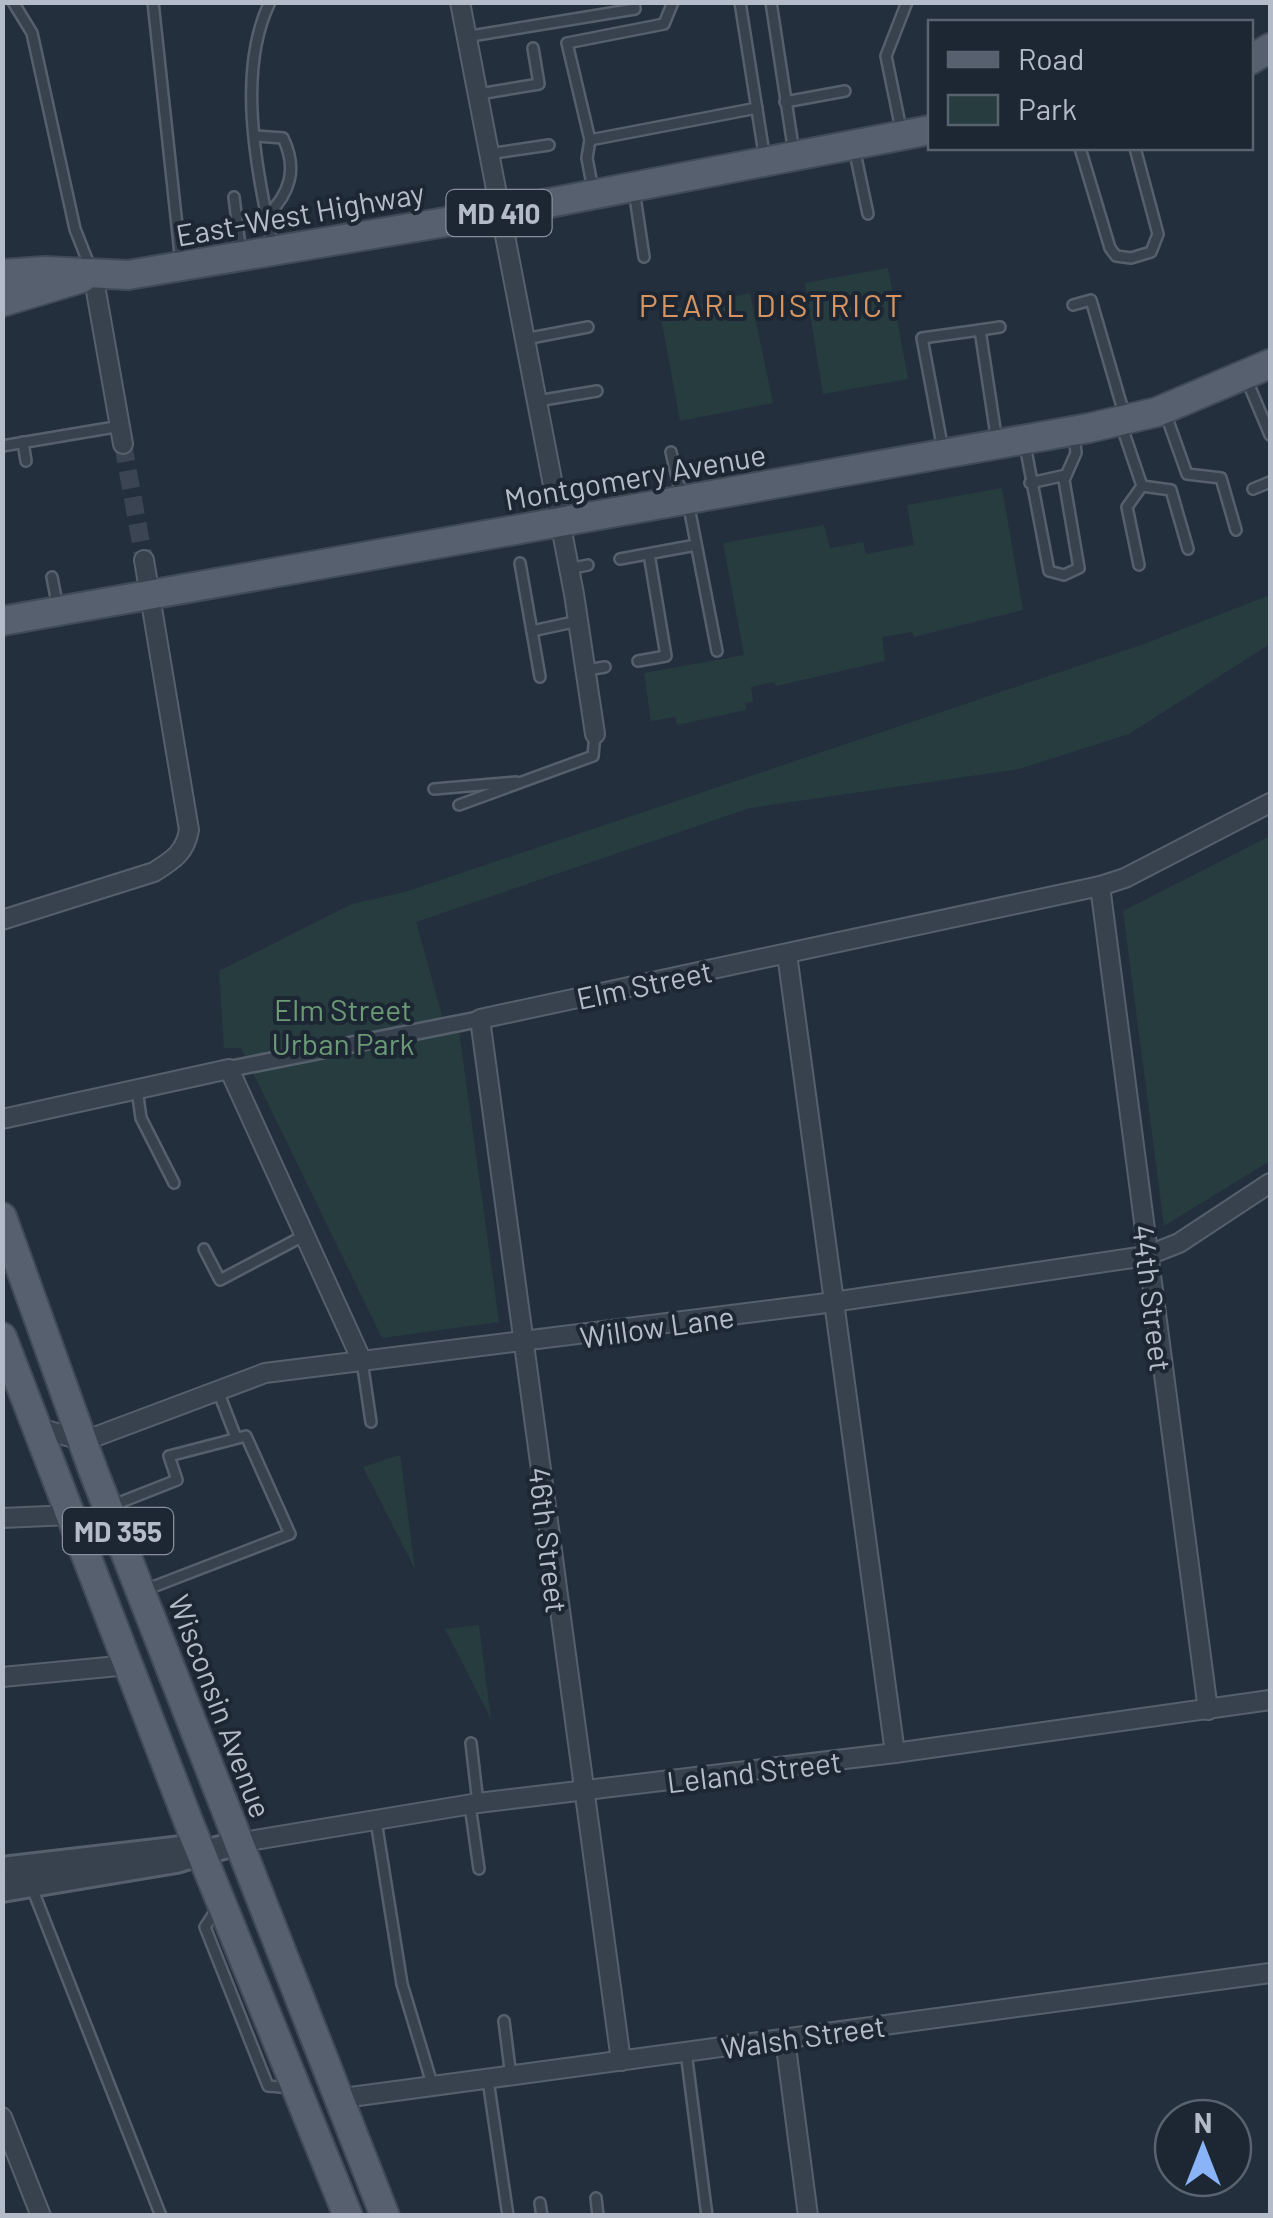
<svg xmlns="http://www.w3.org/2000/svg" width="1273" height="2218" viewBox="0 0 1273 2218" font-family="Barlow,sans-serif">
  <rect width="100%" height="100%" fill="#242f3e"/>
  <!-- green -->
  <g fill="#263c3f">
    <path d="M888,268L908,379L823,394L805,283Z"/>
    <path d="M750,293L773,403L680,421L660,312Z"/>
    <path d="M1002,488L1023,610L914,637L912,632L882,637L885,661L776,686L774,682L751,687L753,702L745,703L746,710L677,725L675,717L651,721L644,673L744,655L723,543L824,525L830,548L863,542L866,554L914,545L907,505Z"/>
    <path d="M1270,595V644L1129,734L1019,769L750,808L416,922L447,1033L459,1031L499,1322L382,1338L241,1048H224L219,971L352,904L405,892L1144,644Z"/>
    <path d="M1270,836V1161L1164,1226L1123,911Z"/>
    <path d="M400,1455L415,1569L363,1467Z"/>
    <path d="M479,1625L491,1719L445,1629Z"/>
  </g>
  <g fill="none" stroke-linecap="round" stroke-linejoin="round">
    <!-- minor-tunnel -->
    <path stroke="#3a4453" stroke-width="18" stroke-dasharray="18 9" stroke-linecap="butt" d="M123,444L144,560"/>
    <!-- service casing -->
    <g stroke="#565f6c" stroke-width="14">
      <g id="service">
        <path d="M13,2L32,33L75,229L90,267"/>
        <path d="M153,2L181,263"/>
        <path d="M270,2C235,74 258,174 273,248"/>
        <path d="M740,2L765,160"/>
        <path d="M771,2L794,153"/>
        <path d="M465,37L635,9L634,2"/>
        <path d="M479,94L539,84L533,48"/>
        <path d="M785,102L845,91"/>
        <path d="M902,134L886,56L907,2"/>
        <path d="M256,136L283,138C298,169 290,193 267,216"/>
        <path d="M590,140L757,108"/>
        <path d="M854,148L868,214"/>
        <path d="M1080,148L1110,248L1116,256L1131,258L1151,252L1158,234L1135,148"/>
        <path d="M488,154L549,145"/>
        <path d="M593,190L587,158L590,140L567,43L664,24L673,2"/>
        <path d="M634,190L644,257"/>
        <path d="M234,197L241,254"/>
        <path d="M1073,305L1091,300L1125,417"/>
        <path d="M525,339L588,327"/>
        <path d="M1246,378L1270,435"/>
        <path d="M537,401L597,391"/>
        <path d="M1166,415L1187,474L1221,478L1236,530"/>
        <path d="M1122,427L1142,486L1127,507L1139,565"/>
        <path d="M23,442L26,461"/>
        <path d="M997,442L980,330L1000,327"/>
        <path d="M1025,445L1049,571L1064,575L1079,568L1064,480L1076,453L1074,433"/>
        <path d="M2,446L121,426"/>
        <path d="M943,450L922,338L980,330"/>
        <path d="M671,452L681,494"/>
        <path d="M1030,483L1066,475"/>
        <path d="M1142,486L1171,490L1188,549"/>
        <path d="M1253,489L1270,482"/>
        <path d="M688,502L717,651"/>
        <path d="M620,559L696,545"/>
        <path d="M520,563L540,677"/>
        <path d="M569,569L588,565"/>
        <path d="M52,577L58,608"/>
        <path d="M532,631L578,621"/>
        <path d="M638,661L666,656L649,554"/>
        <path d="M586,670L605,667"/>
        <path d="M434,789L516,782"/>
        <path d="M459,805L593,756L595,734"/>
        <path d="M137,1089L141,1118L174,1183"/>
        <path d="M204,1249L220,1280L307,1234"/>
        <path d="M362,1361L371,1422"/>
        <path d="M218,1391L235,1435"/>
        <path d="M111,1506L177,1480L169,1456L246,1436L290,1534L145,1590"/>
        <path d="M471,1743L478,1803"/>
        <path d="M470,1805L479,1869"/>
        <path d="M376,1821L402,1984L433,2087"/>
        <path d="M32,1888L161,2216"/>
        <path d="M218,1907L205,1927L268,2086L292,2088"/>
        <path d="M504,2021L511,2077"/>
        <path d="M686,2052L707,2216"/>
        <path d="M488,2080L508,2216"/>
        <path d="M596,2198L598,2216"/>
        <path d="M540,2203L542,2216"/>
      </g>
    </g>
    <!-- pedestrian casing -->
    <g stroke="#565f6c" stroke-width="19">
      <path id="pedestrian" d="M229,1069L480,1019"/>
    </g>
    <!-- minor casing -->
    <g stroke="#565f6c" stroke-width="22">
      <g id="minor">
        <path d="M460,2L574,594L595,734"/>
        <path d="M93,274L123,444"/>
        <path d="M1100,886L1208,1710"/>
        <path d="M2,920L154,872C173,860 185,853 189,830L144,560"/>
        <path d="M787,954L895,1753"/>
        <path d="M2,1119L229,1069L362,1361"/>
        <path d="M36,1427L84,1441L265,1373L819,1304L1146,1256L1179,1243L1270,1183"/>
        <path d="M2,1518L71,1515"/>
        <path d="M2,1677L129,1665"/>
        <path d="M237,1843L478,1803L895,1753L1270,1700"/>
        <path d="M785,2039L808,2216"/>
        <path d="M621,2061L480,1019L1100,886L1125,878L1270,803"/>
        <path d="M336,2099L1270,1973"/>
        <path d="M2,2117L41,2216"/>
      </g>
    </g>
    <!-- tertiary casing -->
    <g stroke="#565f6c" stroke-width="28">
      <g id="tertiary">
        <path d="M2,1869L182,1848"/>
        <path d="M2,1890L176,1861L237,1843"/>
      </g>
    </g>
    <!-- primary casing -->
    <g stroke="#414a57" stroke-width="32">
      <g id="primary">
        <path d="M1250,60L1270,48"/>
        <path d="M2,274L45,271L128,275L476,217L930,130"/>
        <path d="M2,302L82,278"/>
        <path d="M2,621L1089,428L1157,412L1270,364"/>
        <path d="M2,1217L93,1470L385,2216"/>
        <path d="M2,1337L189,1823L348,2216"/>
      </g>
    </g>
    <!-- service -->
    <use href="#service" stroke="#38414e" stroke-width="9"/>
    <!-- pedestrian -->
    <use href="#pedestrian" stroke="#38414e" stroke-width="14"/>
    <!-- minor -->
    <use href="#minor" stroke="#38414e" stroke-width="18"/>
    <!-- tertiary -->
    <use href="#tertiary" stroke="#38414e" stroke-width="22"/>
    <!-- primary -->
    <use href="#primary" stroke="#56606e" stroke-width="28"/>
  </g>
  <g text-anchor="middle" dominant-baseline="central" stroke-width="8" stroke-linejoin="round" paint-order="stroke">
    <!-- shield labels -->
    <g fill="#1d2633" stroke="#878f9c" stroke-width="2.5">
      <rect x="446.5" y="190" width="105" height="46" rx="8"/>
      <rect x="63" y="1508" width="110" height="46" rx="8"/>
    </g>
    <g font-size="28" font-weight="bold" fill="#b4bcc9">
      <text x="499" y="213">MD 410</text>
      <text x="118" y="1531">MD 355</text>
    </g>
    <!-- street labels -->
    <g font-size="30" fill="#b4bcc9" stroke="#1d2633">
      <text transform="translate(300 213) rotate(-10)">East-West Highway</text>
      <text transform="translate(635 476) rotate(-10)">Montgomery Avenue</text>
      <text transform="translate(644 984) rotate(-12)">Elm Street</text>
      <text transform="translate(1153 1298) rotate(83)">44th Street</text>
      <text transform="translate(657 1326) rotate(-8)">Willow Lane</text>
      <text transform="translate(549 1540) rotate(83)">46th Street</text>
      <text transform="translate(221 1706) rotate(69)">Wisconsin Avenue</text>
      <text transform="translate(754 1771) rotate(-7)">Leland Street</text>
      <text transform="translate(803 2036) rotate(-8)">Walsh Street</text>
    </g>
    <!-- park labels -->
    <g font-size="30" fill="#6b9a76" stroke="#1d2633">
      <text x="343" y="1009">Elm Street<tspan x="343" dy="34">Urban Park</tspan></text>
    </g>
    <!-- neighbourhood labels -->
    <g font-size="32" letter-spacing="2.5" fill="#d59563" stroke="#1d2633">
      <text x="772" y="304">PEARL DISTRICT</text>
    </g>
  </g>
  <!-- border -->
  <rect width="1273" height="2218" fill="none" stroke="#b4bcc9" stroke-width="10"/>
  <!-- legend -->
  <rect x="928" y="20" width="325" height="130" fill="#1d2633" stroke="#59626f" stroke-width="2.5"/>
  <rect x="948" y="52" width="50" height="15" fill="#56606e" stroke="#59626f" stroke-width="2.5"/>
  <text x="1018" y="70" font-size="30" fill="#b4bcc9">Road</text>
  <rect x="948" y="95" width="50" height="30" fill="#263c3f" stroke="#59626f" stroke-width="2.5"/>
  <text x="1018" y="120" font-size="30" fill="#b4bcc9">Park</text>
  <!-- north arrow -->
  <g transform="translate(1203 2148)"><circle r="48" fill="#1d2633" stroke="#59626f" stroke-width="2.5"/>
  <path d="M0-8L18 38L0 25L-18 38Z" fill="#8ab4f8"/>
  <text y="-15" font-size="28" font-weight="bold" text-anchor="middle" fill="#b4bcc9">N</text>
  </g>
</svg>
